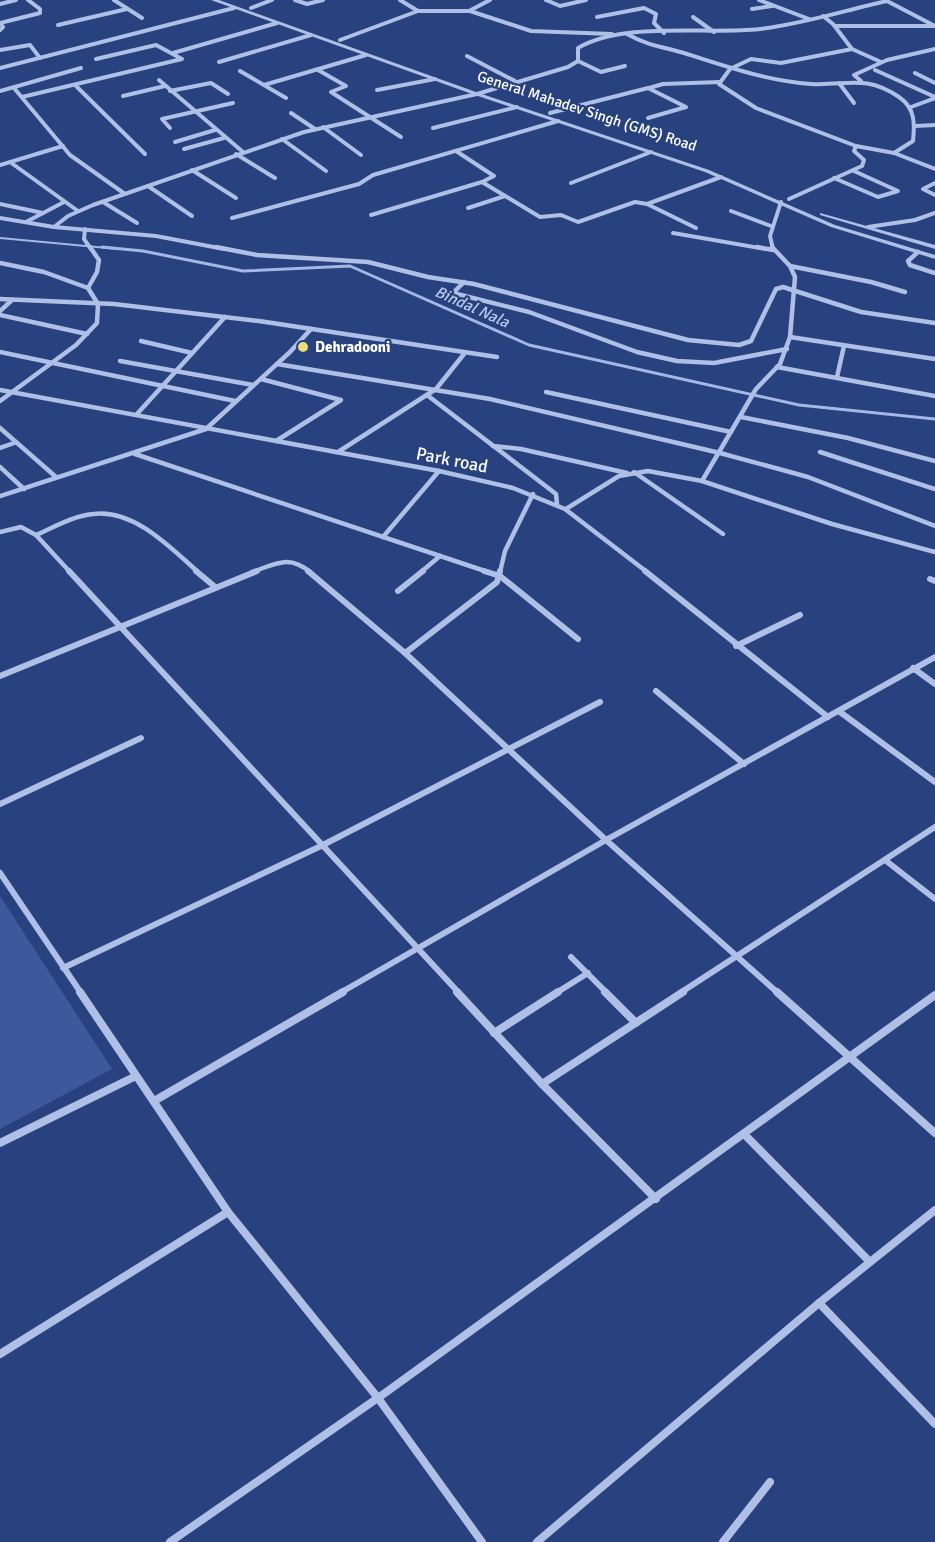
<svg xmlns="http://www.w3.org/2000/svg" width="935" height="1542" viewBox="0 0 935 1542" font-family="Signika,sans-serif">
  <rect width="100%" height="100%" fill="#28417f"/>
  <!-- green -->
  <path fill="#3c599c" d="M0,896L112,1069L0,1129Z"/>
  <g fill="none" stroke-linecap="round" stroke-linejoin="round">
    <!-- stream-far1 -->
    <path stroke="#a3b8e5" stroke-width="2" d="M0,238L118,249"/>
    <!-- stream -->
    <path stroke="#a3b8e5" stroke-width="3" d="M102,247L143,251L243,271L350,266L529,345L799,405L935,419"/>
    <!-- minor-far3 -->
    <g stroke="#afbfe5" stroke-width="4">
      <path d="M114,0L142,18"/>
      <path d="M295,0L307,4L323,0"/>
      <path d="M400,0L418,11"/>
      <path d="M546,0L560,6L586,0"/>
      <path d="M759,0L809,19"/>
      <path d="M0,4L16,0"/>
      <path d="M251,8L272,0"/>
      <path d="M752,9L772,6"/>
      <path d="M470,11L531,31L612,34"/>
      <path d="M823,16L833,24L852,49L881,62"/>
      <path d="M597,17L644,8L656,14L654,23L664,33"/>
      <path d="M693,17L714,32"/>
      <path d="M0,23L40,13V9L28,0"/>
      <path d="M0,23L3,27L0,30"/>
      <path d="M58,25L127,9"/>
      <path d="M835,26H934"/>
      <path d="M627,34C648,46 665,47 687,54C727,67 769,81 811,84C846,86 865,74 899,97C915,108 915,123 913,141L894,153L935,169"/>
      <path d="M340,40L418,11H469L490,0"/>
      <path d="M852,49L781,63L751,59L730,69L719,84L756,108L856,146"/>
      <path d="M0,50L30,45L40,58"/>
      <path d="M173,53L277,23"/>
      <path d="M467,56L515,81"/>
      <path d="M578,61L601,72L625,66"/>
      <path d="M219,62L311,35"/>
      <path d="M0,68L234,8"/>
      <path d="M318,70L346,86L331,92L401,137"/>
      <path d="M875,70L935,97"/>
      <path d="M240,71L286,98"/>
      <path d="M915,73L935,83"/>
      <path d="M159,80L243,152"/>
      <path d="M861,81L854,75L887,60L935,49"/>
      <path d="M839,83L854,103"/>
      <path d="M264,85L366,55"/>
      <path d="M76,86L145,154"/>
      <path d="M14,88L70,155L125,194"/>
      <path d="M649,88L663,84L720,82"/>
      <path d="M377,90L435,79"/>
      <path d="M0,91L81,68"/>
      <path d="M170,91L211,83L228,94"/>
      <path d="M123,96L165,86"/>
      <path d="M22,97L182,59L156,45L96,59"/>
      <path d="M911,107L935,98"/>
      <path d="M291,113L315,129"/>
      <path d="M550,113L648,88L686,107L648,118"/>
      <path d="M915,126L935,125"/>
      <path d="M323,127L361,155"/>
      <path d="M170,128L162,119L233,103"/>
      <path d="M433,128L517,107"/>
      <path d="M282,139L326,171"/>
      <path d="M175,142L215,130"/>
      <path d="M184,149L224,138"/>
      <path d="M456,151L494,176L482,182L540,217L561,215L578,222L635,202L647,204L721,177"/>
      <path d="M236,154L275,178"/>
      <path d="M10,162L78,211"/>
      <path d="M0,165L63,146"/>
      <path d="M192,170L236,198"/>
      <path d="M834,178L878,197L898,191L854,171"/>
      <path d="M571,183L651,152"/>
      <path d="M935,183L923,189L935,195"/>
      <path d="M148,186L192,216"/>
      <path d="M789,199L862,166L864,160L854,151L856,146L894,153"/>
      <path d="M103,202L137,223"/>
      <path d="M0,204L43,213"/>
      <path d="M647,204L696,228"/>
      <path d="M468,208L505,196"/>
      <path d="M731,211L771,226"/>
      <path d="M371,215L482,182"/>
      <path d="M0,218L54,227L156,236L224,249"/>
      <path d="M232,218L359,184L373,175L558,121"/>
      <path d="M26,222L64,202"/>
      <path d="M54,227L68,216L93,205L304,132L477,94L568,67L578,61V48C625,21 706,35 760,29C803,24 846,10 887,1L935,26"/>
      <path d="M868,227L915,220L935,213"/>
      <path d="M85,229L84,239L91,249"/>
      <path d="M673,233L766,249"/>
      <path d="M773,249L770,236L781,202"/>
    </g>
    <!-- minor-far2 -->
    <g stroke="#afbfe5" stroke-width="4.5">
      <path d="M216,247L257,255L368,262L428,277L474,284L688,340L739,345L751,341L776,289L783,287L861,312L935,323"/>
      <path d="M757,247L773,250"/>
      <path d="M918,252L908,261L910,265L935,273"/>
      <path d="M0,263L44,272L88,288"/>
      <path d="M790,266L871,282L905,292"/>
      <path d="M464,282L453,293L529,312L637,352L677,361L714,363L787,349"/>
      <path d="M0,299L114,304L259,321L497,357"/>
      <path d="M0,311L12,300"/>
      <path d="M0,315L87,334"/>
      <path d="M790,337L935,359"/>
      <path d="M141,341L192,353"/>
      <path d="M0,352L235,401"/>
      <path d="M120,361L253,385"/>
      <path d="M277,364L490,399L720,453L808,477L935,526"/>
      <path d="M777,367L935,396"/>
      <path d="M837,377L844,346"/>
      <path d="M261,379L341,400L276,441"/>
      <path d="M0,390L439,471L513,488L565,509L647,572"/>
      <path d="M546,392L731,432"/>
      <path d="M427,395L556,494L557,504"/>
      <path d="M0,401L76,345L97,323L98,304L88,288L97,272L99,260L90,247"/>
      <path d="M137,414L225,317"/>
      <path d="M741,417L848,438L935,461"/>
      <path d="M0,428L56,477"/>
      <path d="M493,446L521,449L627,473"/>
      <path d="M0,448L14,443"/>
      <path d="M338,452L436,389L464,354"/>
      <path d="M820,452L935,489"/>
      <path d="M135,454L488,572"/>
      <path d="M0,467L24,489"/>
      <path d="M634,472L723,534"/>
      <path d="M702,481L756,389L780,364L790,337L795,277L790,266L772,247"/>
      <path d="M0,496L206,429L290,352L311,329"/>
      <path d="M566,509L619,476L648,471L702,481L832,524L935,552"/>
      <path d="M0,532L21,527L36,535L70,572"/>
      <path d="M36,535C54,527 73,516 93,514C133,508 171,548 198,572"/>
      <path d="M383,537L439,471"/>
      <path d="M252,572C276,564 289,554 310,572"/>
      <path d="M421,572L440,556"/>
      <path d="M500,572L505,551L533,494"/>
    </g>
    <!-- minor-far1 -->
    <g stroke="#afbfe5" stroke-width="6">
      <path d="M69,571L459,993"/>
      <path d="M196,571L214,586"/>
      <path d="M308,571L405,653L606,840L778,993"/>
      <path d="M484,571L500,576L578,639"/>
      <path d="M645,571L828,717"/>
      <path d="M930,579L935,581"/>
      <path d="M398,591L423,571"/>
      <path d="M736,646L800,615"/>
      <path d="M405,653L497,582L500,571"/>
      <path d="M913,668L935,684"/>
      <path d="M0,676L257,571"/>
      <path d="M656,691L744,764"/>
      <path d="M840,712L935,782"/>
      <path d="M0,804L141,738"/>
      <path d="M885,860L935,899"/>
      <path d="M0,873L81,993"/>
      <path d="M571,957L607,993"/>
      <path d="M63,968L321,846L600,702"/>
      <path d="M340,993L606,840L935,657"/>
      <path d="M556,993L588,973"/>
      <path d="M680,993L935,827"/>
    </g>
    <!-- minor -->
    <g stroke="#afbfe5" stroke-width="8">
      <path d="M80,992L228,1212L378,1398L482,1542"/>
      <path d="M457,992L542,1084L656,1199"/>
      <path d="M605,992L636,1023"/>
      <path d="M777,992L935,1133"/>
      <path d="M494,1033L558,992"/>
      <path d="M542,1084L683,992"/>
      <path d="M154,1101L343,992"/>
      <path d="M744,1134L870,1262"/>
      <path d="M0,1143L136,1076"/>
      <path d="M819,1303L935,1424"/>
      <path d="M0,1354L228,1212"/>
      <path d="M170,1542L385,1393L935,995"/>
      <path d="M537,1542L819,1303L935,1210"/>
      <path d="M723,1542L770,1482"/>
    </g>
    <!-- tertiary -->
    <g fill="#afbfe5" fill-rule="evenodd">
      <path d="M211,0H219L476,92L709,170L835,225L935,255V259L831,227L705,172L472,94Z"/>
      <path d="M820,213L935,245V249L820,215Z"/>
    </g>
  </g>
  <!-- markers -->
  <circle fill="#ecdc75" stroke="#28417f" stroke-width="2" cx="303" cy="347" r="6"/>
  <g text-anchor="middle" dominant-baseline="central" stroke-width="4.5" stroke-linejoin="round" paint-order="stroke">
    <!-- far-street labels -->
    <g font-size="15" fill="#fff" stroke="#28417f">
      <text transform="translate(587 111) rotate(18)">General Mahadev Singh (GMS) Road</text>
    </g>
    <!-- far-poi labels -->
    <g font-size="15" font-weight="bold" fill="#fff" stroke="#28417f" text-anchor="start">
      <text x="315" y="347">Dehradooni</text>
    </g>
    <!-- far-water labels -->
    <g font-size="16" font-style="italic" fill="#bacaed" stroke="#28417f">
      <text transform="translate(472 307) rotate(24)">Bindal Nala</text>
    </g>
    <!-- street labels -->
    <g font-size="18" fill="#fff" stroke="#28417f">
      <text transform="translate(452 460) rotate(11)">Park road</text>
    </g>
  </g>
</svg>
